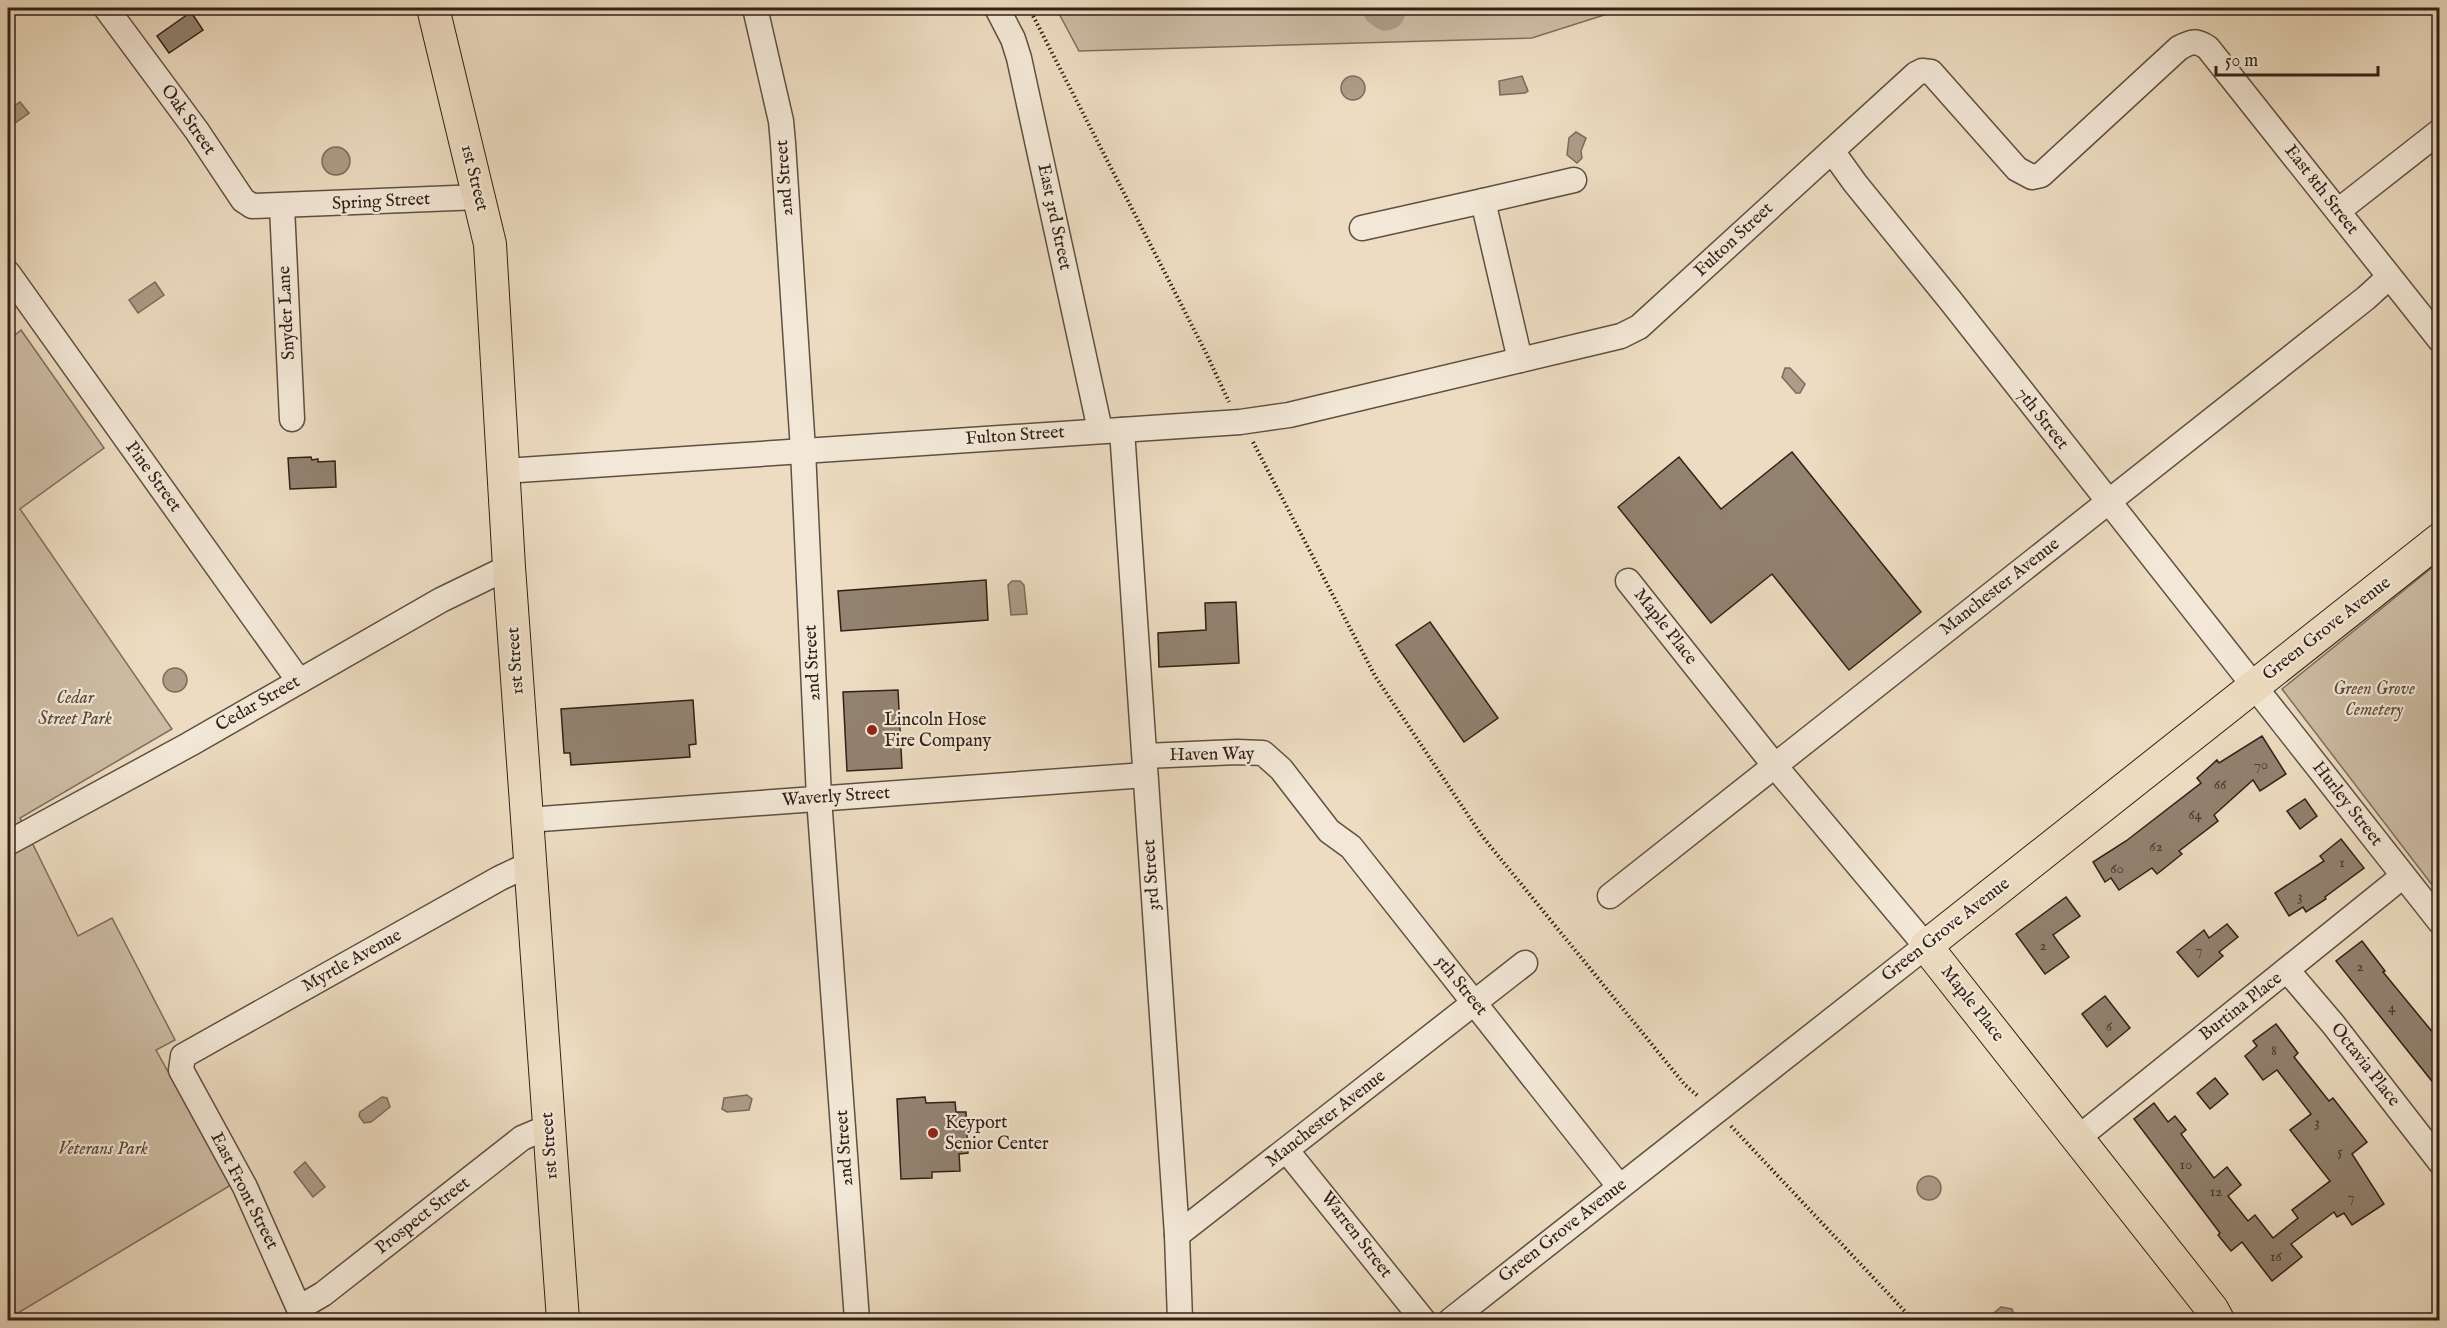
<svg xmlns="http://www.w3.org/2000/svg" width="2447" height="1328" viewBox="0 0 2447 1328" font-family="'IM FELL English',serif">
  <rect width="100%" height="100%" fill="#eddcc1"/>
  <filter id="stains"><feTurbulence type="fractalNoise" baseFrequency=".00333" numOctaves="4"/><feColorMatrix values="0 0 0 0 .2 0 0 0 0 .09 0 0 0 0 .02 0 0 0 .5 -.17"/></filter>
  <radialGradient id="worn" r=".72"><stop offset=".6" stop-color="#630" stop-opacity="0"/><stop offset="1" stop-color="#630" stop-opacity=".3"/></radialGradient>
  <!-- green -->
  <g fill="#cdbca4" stroke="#7e6e5e" stroke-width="1.5">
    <path d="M1056,8H1626L1532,38L1079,51Z"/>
    <path d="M21,330L104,448L20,509L172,729L20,818L78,936L112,918L175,1040L156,1050L231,1185L8,1319V341Z"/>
    <path d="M2439,562V894L2282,689Z"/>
  </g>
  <!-- water -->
  <g fill="#ad9c88" stroke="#7b6b5b" stroke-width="1.5">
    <circle cx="1353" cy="88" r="12"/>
    <path d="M1522,76L1528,91L1525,93L1500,95L1499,81Z"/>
    <path d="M20,102L29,113L8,128V110Z"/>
    <path d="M1576,132L1586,138L1581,151L1582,158L1577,163L1567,155L1569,138Z"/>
    <circle cx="336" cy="161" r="14"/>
    <path d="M155,282L164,295L138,313L129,300Z"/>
    <path d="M1785,368H1790L1805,384L1800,393H1796L1782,377Z"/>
    <path d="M1012,581H1020L1024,585L1027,614L1011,615L1008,585Z"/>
    <circle cx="175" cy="680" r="12"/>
    <path d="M747,1095L752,1099L749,1110L727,1112L722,1109L724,1098Z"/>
    <path d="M382,1097L387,1098L390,1107L371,1122L364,1123L359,1116L360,1112Z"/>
    <path d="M305,1162L325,1187L313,1197L294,1172Z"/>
    <circle cx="1929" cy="1188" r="12"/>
    <path d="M2001,1307L2012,1309L2016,1320H1993L1995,1312Z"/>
  </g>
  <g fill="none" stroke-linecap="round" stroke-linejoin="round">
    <!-- river -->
    <path stroke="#ad9c88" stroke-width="39" d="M1382,8L1386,11"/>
  </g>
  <!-- building -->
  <g fill="#928270" stroke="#302118" stroke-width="1.5">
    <path d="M191,12L203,30L169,53L157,36Z"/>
    <path d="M1792,452L1921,612L1849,670L1772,574L1711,623L1618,507L1679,457L1721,509Z"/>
    <path d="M311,457L312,460L318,459V462L335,461L336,487L290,489L288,458Z"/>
    <path d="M986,580L988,620L841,631L838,591Z"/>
    <path d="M1236,602L1239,663L1159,667L1158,633L1206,630L1205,603Z"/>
    <path d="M1430,622L1498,718L1464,742L1396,645Z"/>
    <path d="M898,690L902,768L847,771L843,692Z"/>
    <path d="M693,700L696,744L689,745L690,757L571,765L570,753H564L561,709Z"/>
    <path d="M2262,736L2286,774L2260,791L2253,780L2214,815L2218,821L2179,851L2182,854L2157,874L2152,868L2119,890L2111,878L2105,882L2093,862L2126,841L2201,783L2197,778L2217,760L2219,763Z"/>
    <path d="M2305,799L2317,816L2300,829L2287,811Z"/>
    <path d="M2341,839L2364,868L2325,897L2326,899L2306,912L2303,907L2289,916L2275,893L2324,861L2320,856Z"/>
    <path d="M2066,897L2080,916L2053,935L2069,957L2045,974L2016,934Z"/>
    <path d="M2227,924L2238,937L2219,952L2223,956L2198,977L2177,952L2204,930L2209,938Z"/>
    <path d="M2362,941L2385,971L2383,972L2439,1040V1090L2336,961Z"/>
    <path d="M2105,996L2130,1028L2107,1047L2082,1014Z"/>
    <path d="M2276,1024L2298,1053L2294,1057L2329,1101L2333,1098L2367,1142L2352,1154L2384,1204L2352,1225L2344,1213L2337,1217L2334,1212L2291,1244L2302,1257L2272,1281L2242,1242L2231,1251L2218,1235L2220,1233L2134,1119L2154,1103L2168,1122L2175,1116L2186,1130L2181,1134L2214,1178L2227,1167L2241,1185L2228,1196L2248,1221L2255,1215L2273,1238L2298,1218L2292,1210L2330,1181L2290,1130L2311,1114L2277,1070L2263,1080L2245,1056L2257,1046L2253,1041Z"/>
    <path d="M2215,1078L2228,1094L2210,1109L2197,1093Z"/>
    <path d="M925,1097L926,1103L955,1102L956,1112H966L968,1153L959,1154L960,1171L932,1172V1178L901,1179L897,1099Z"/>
  </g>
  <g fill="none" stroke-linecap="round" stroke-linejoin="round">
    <!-- minor casing -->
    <g stroke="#5f5042" stroke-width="27">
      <g id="minor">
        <path d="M106,8L197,131L243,200L252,206L480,197"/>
        <path d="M755,8L781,121L783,143L803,450L819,798L857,1320"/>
        <path d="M997,8L1013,39L1019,58L1100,430"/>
        <path d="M1832,151L1855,183L1950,300L2440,922"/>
        <path d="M1483,201L1574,180"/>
        <path d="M282,207L292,419"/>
        <path d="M2338,211L2440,131"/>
        <path d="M1362,228L1483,201L1520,360"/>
        <path d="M8,273L299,681"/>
        <path d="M1122,430L1177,1235L1180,1320"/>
        <path d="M504,471L1240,422L1289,415L1621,336L1639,327L1916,74L1922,71L1931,72L2017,169L2032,177L2041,175L2179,48C2192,41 2196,40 2208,48L2440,340"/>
        <path d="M1145,756L1237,752L1263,753L1281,769L1329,831L1351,847L1619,1186"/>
        <path d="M527,820L1145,775"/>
        <path d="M8,843L190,744L441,600L509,567"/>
        <path d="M1610,896L2366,298L2389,277"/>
        <path d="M2287,970L2333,1024L2440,1162"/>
        <path d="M2078,1138L2403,876"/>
        <path d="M1287,1151L1423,1320"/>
        <path d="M1177,1235L1525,963"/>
        <path d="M299,1308L323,1294L522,1138L548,1127"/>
        <path d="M304,1320L245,1187L181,1070L183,1056L500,878L530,864"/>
        <path d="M1451,1320L1926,946L1775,766L1628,581"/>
      </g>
    </g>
    <!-- major casing -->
    <g stroke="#302118" stroke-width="34">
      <g id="major">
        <path d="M433,8L490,244L509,567L563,1320"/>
        <path d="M2218,1320L2212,1309L1926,946L2440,539"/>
      </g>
    </g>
    <!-- path -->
    <g stroke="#302118" stroke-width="4" stroke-dasharray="1.5 3" stroke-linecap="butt">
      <path d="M1029,8L1206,353L1229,402"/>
      <path d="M1253,442L1375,676L1482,836L1685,1085L1699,1097"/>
      <path d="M1731,1126L1913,1320"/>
    </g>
    <!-- minor -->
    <use href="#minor" stroke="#f3e8d7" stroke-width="24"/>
    <!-- major -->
    <use href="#major" stroke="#eddcc1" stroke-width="32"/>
  </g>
  <!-- markers -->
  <g fill="#8f2418" stroke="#f3e8d7" stroke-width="2">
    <circle cx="872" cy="730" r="6"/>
    <circle cx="933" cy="1133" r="6"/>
  </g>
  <g text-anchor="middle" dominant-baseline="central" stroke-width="4.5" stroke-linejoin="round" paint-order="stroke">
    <!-- number labels -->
    <g font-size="15" fill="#48392e">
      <text x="2261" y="764">70</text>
      <text x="2220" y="784">66</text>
      <text x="2195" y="814">64</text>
      <text x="2156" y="846">62</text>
      <text x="2342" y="862">1</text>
      <text x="2117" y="868">60</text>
      <text x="2300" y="896">3</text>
      <text x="2043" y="945">2</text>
      <text x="2199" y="949">7</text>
      <text x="2360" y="966">2</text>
      <text x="2392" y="1007">4</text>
      <text x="2109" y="1026">6</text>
      <text x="2274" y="1050">8</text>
      <text x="2317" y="1122">3</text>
      <text x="2340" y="1151">5</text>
      <text x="2186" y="1164">10</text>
      <text x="2216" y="1191">12</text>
      <text x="2351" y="1196">7</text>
      <text x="2276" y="1256">16</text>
    </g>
    <!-- street labels -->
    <g font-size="18" fill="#302118" stroke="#f3e8d7">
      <text transform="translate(188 120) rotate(55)">Oak Street</text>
      <text transform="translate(474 178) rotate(76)">1st Street</text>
      <text transform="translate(785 178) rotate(-94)">2nd Street</text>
      <text transform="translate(2321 190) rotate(52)">East 8th Street</text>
      <text transform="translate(381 202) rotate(-3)">Spring Street</text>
      <text transform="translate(1054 217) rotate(78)">East 3rd Street</text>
      <text transform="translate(1734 240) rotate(-43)">Fulton Street</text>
      <text transform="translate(287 313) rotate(-93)">Snyder Lane</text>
      <text transform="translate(2042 419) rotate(52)">7th Street</text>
      <text transform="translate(1015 436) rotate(-4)">Fulton Street</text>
      <text transform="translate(153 477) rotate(54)">Pine Street</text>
      <text transform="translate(2000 587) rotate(-38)">Manchester Avenue</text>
      <text transform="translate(1665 627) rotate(52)">Maple Place</text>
      <text transform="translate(2327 629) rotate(-38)">Green Grove Avenue</text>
      <text transform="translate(516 661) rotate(-94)">1st Street</text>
      <text transform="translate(813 663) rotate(-93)">2nd Street</text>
      <text transform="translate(258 704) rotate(-30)">Cedar Street</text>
      <text transform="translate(1212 755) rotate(-1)">Haven Way</text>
      <text transform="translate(836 797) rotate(-4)">Waverly Street</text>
      <text transform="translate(2347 804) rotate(52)">Hurley Street</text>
      <text transform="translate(1152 875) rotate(-94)">3rd Street</text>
      <text transform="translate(1946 930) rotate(-38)">Green Grove Avenue</text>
      <text transform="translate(352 961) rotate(-29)">Myrtle Avenue</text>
      <text transform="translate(1461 986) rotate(51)">5th Street</text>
      <text transform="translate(1972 1004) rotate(52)">Maple Place</text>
      <text transform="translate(2241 1007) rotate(-38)">Burtina Place</text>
      <text transform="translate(2365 1065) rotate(52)">Octavia Place</text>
      <text transform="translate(1326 1119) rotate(-38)">Manchester Avenue</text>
      <text transform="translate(550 1146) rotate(-94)">1st Street</text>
      <text transform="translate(845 1148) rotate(-94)">2nd Street</text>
      <text transform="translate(244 1191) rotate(63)">East Front Street</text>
      <text transform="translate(423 1216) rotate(-38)">Prospect Street</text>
      <text transform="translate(1563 1231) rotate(-38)">Green Grove Avenue</text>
      <text transform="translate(1356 1235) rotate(52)">Warren Street</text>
    </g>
    <!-- park labels -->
    <g font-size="18" font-style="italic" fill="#57483b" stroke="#f3e8d7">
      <text x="2374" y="689">Green Grove<tspan x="2374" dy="21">Cemetery</tspan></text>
      <text x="75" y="698">Cedar<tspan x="75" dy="21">Street Park</tspan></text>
      <text x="103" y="1149">Veterans Park</text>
    </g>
    <!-- poi labels -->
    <g font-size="18" fill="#302118" stroke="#f3e8d7" text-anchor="start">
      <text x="884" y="720">Lincoln Hose<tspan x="884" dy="21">Fire Company</tspan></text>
      <text x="945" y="1123">Keyport<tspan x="945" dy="21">Senior Center</tspan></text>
    </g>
  </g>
  <!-- margin -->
  <rect width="2447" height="1328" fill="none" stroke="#eddcc1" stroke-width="30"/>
  <rect x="9" y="9" width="2429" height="1310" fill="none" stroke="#302118" stroke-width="3"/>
  <rect x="15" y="15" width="2417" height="1298" fill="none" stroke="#302118" stroke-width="1.5"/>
  <!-- scale -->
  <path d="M2216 66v9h162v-9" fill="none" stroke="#302118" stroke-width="3"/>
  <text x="2225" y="66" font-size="18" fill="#302118" stroke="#f3e8d7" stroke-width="4.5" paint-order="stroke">50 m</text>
  <rect width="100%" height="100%" filter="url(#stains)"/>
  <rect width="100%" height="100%" fill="url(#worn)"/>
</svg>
